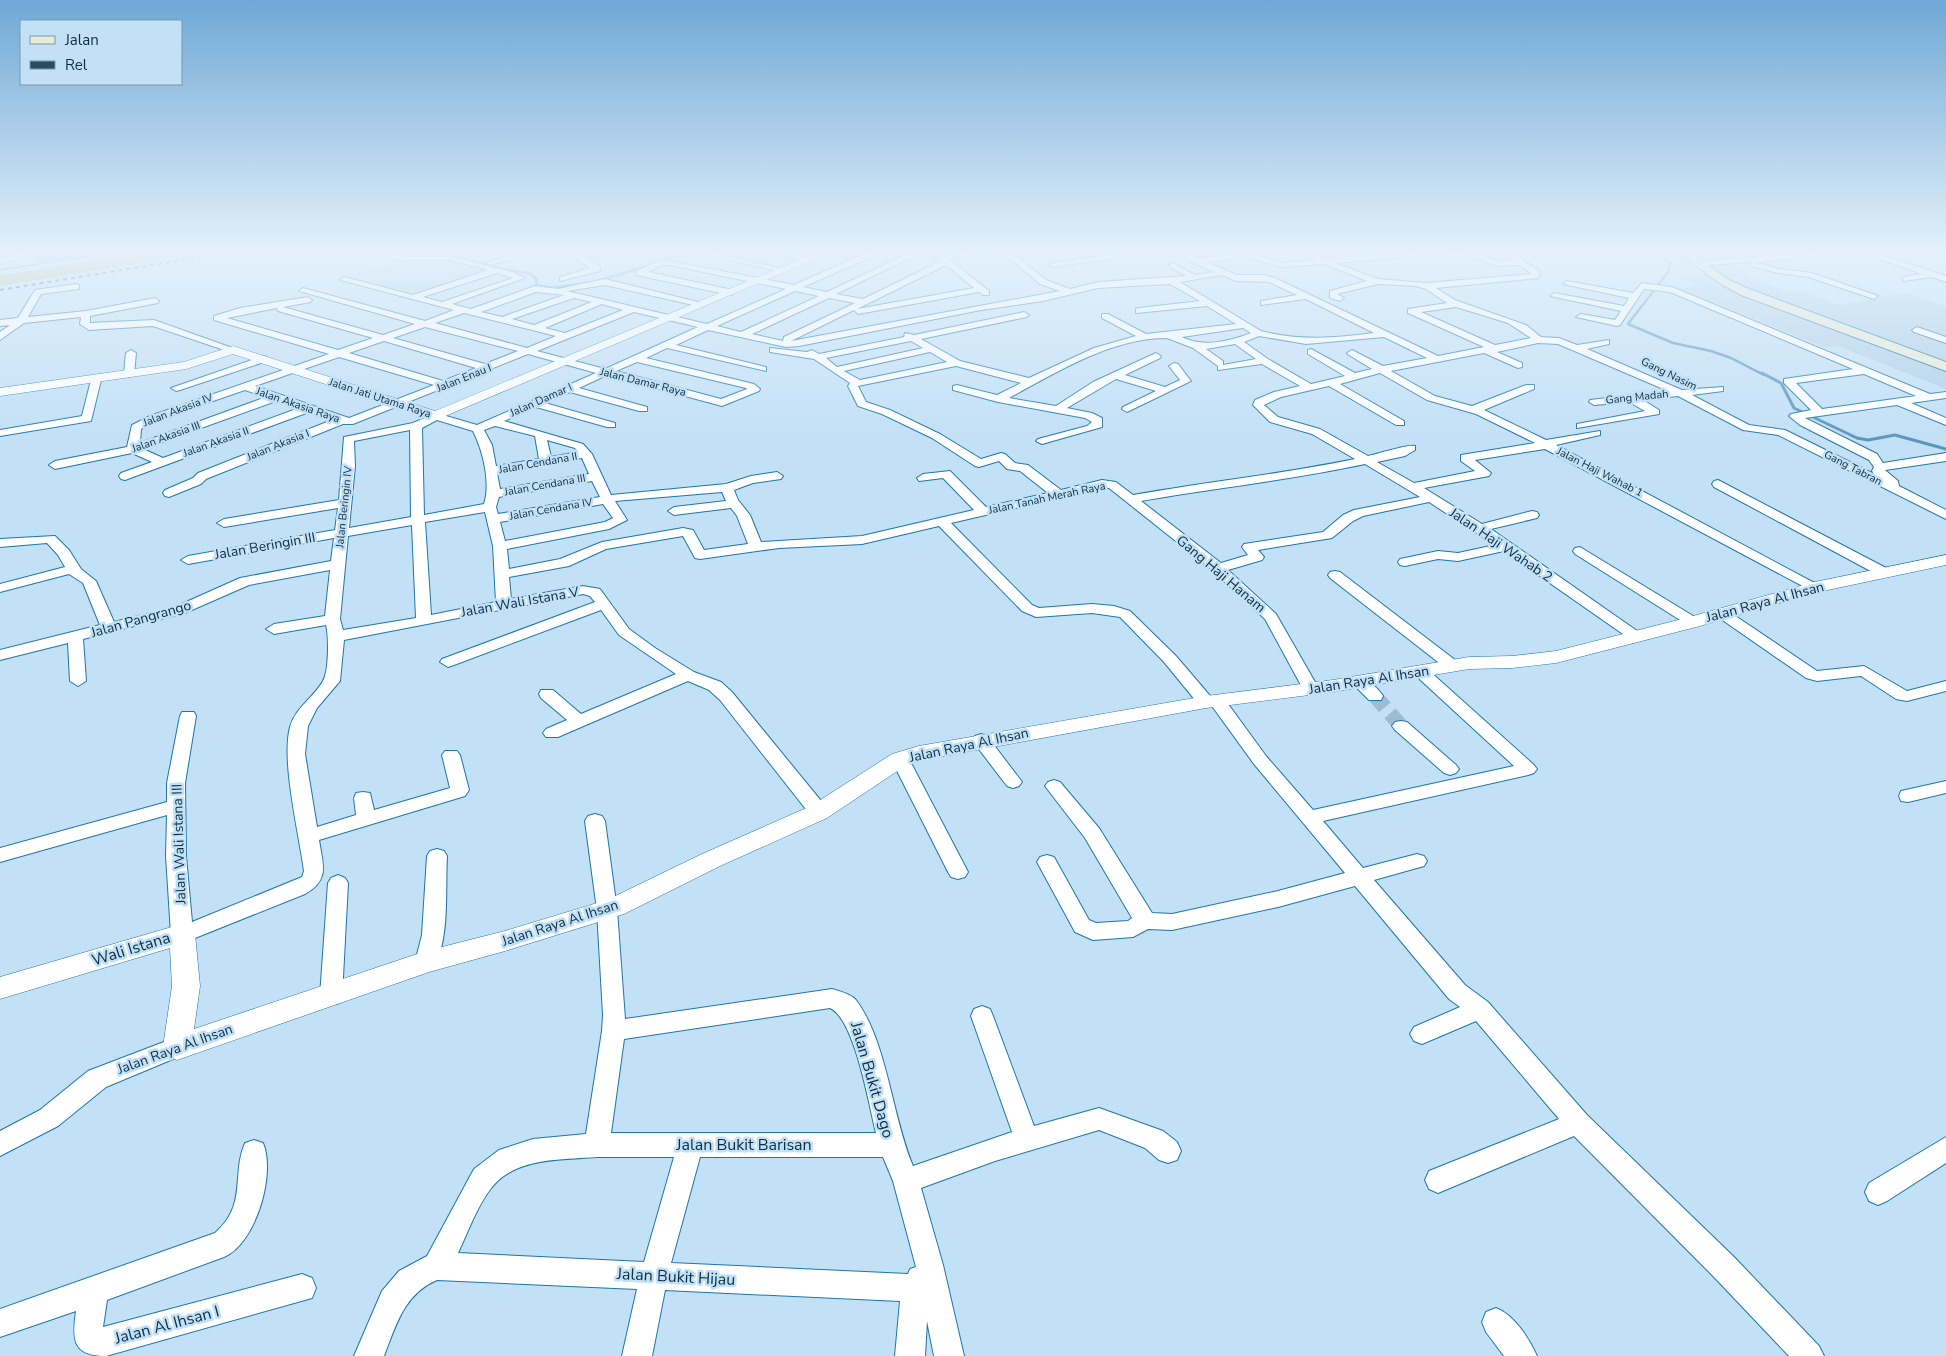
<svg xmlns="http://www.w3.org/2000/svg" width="1946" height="1356" viewBox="0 0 1946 1356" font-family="'Nunito Sans',sans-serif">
  <rect width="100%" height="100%" fill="#c2e0f6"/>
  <!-- built -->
  <g fill="#afd0e8">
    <path d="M1689,252H1760L1773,257L1727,261L1754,278L1786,292L1801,291L1840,305L1906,293L1946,306V336H1942L1946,339V389L1838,346L1825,347L1809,341L1681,289L1700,285L1675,275L1716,274Z"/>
    <path d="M445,257L491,270L412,296L337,278L418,258Z"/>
  </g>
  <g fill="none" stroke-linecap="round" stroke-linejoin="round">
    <!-- stream-far1 -->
    <g stroke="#5b95bc" stroke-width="2.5">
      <path d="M423,252L456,256L494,267L531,274L537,280L536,285L553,288L586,283"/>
      <path d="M1657,252L1670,263L1668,272L1628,324L1673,343L1711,351L1731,358L1764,375"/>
      <path d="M658,262L685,252"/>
      <path d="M594,282L651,265"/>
    </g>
    <!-- stream -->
    <path stroke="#5b95bc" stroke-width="3" d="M1762,373L1781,383L1794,408L1857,438L1868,440L1895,435L1946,449"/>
    <!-- river -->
    <path fill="#5b95bc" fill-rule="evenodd" d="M32,252H87L80,256L41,262L36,261Z"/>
    <!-- minor-tunnel -->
    <path stroke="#9dbcd2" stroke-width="15" stroke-dasharray="15 8" stroke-linecap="butt" d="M1375,696L1401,726"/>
    <!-- minor casing -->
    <g stroke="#1e76a7" stroke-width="2">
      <g id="minor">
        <path d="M15,252H23L24,256L0,264V259L16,255Z"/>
        <path d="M376,252L406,256H450L512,272L525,278L452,304L471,309L535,286L558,289L605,279L706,304L702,307L605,285L567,291L707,324L786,289L670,265H663L648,272L733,290V294L730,295L636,275V271L659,261H670L794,285L868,252H874V256L803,287L827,292L911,252H922L836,294L863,299L941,261L931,252H940L944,255L985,253L949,259L989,291V295H983L979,292L858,314L854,310L791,341L1060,291L1040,284L1002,252H1011L1046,280L1070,289L1098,282L1186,276L1170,267L1169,265L1173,263L1195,275L1214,272L1193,263L1178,252H1186L1197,258L1247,253L1282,263L1315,260L1302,252H1313L1326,259L1409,252H1455L1477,254L1497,261L1513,260L1508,256L1512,254L1537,269L1540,274L1538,278L1436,288L1455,300L1526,325L1541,337L1559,338L1577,345L1609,340V344L1587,349L1682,390L1723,387V391L1692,395L1749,425L1785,430L1874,474L1872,471L1874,467L1869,460L1800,425L1789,416L1791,414L1811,410L1784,383V379L1853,369L1670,292L1644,289L1620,325L1617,326L1576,317L1581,314L1615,320L1621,311L1550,296L1554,293L1624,306L1629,298L1563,284L1567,281L1633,293L1642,283L1672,287L1930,394L1946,392V398L1911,403L1946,418V425L1897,405L1805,418L1877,454L1883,463L1946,453V461L1885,470L1898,481L1899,486L1946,510V519L1778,435L1743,430L1678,396L1643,400L1659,410V414L1577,428V424L1645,411L1629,402L1594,405L1589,402L1590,400L1668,391L1558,344L1538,343L1497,352L1522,363V367L1518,368L1484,353L1391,371L1435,396L1472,406L1526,385H1534V389L1484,410L1546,440L1600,431V435L1556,445L1822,587L1820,590H1810L1545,449L1475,460L1491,473L1489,476L1424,488L1482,524L1532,511L1537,512L1539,515L1537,518L1491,529L1640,633L1643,636L1640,639H1630L1504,551L1458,561L1438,559L1405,566L1400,565L1398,562L1400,559L1405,558L1438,551L1458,553L1495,545L1429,502L1363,516L1353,521L1332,538L1258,550L1264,557L1262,560L1228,570L1276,614L1319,689L1317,693H1305L1303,689L1265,619L1211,569L1109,488H1102L951,523L1032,605L1039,608L1092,604L1114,606L1130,611L1176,656L1211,697H1223L1266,756L1313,810L1514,766L1414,674L1412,671L1414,668H1426L1534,765L1537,769L1534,773L1528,775L1323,821L1363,868L1417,854L1424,856L1427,861L1424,866L1374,880L1465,985L1488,1002L1587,1115L1734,1257L1819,1346L1824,1356H1789L1714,1277L1574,1136L1438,1193L1429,1189L1425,1180L1429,1171L1559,1119L1476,1021L1422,1044L1414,1041L1410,1034L1414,1027L1460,1007L1449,999L1355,886L1278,907L1172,930L1148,929L1133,937L1093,940L1075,932L1037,862L1040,857L1047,855L1054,857L1089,920L1096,923L1128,921L1132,918L1085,838L1045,786L1048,782L1054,780L1060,782L1099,828L1152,913L1172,914L1278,891L1345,873L1254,764L1212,706H1200L1164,662L1120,617L1092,613L1036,617L1022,611L939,526L862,544L779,548L700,559L695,558L683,536L606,549L569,566L509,577L511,599L583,586L600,589L629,629L655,648L694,672L721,682L732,692L826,807L828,812L826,817L819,819L812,817L720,700L709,690L688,681L558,737H546L543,733L546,729L567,720L541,698L539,694L541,690H553L581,714L676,674L619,635L601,610L454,665L448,667L440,662L442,659L595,602L590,596L583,594L344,640L340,681L317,708L308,726L305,754L317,827L356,815L354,798L356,793L363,792L370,793L374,810L450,788L442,755L445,751H457L460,755L469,790L465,796L319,840C323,865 330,880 305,894L190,940L182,942L174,940L171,934L166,856L167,815L0,862V848L167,802V783L180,716L182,712H194L196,716L185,783L186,856L192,922L302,877L304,871C299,834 281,761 290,727C295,708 314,697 323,681C329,671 329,636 326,625L274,634L266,629L274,624L325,616L330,570L249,585L185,613L83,639L86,681L78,686L70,681L68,643L0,660V650L100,625L83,583L69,574L0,592V584L65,567L58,555L47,543L0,547V539L55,536L69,550L81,569L96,581L114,622L175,607L240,578L331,561L334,538L188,564L181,560L188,556L335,530L338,508L224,527L217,523L224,519L339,500L344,437L413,423L436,413L477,425L596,373L528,354L353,424H343L206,479L201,484L169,497L165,496L163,493L165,490L193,478L198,473L332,420L309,412L125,480L121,479L119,476L121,473L152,462L132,453L55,469L49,465L55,461L127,447L132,425L150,416L329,354L214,320V316L240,308L308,297L312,300L311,302L283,307L383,335L415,324L299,291L303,288L425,321L454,310L340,280L344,277L413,295L488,270L450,260H397ZM1429,255L1476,258L1496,266L1519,265L1532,274L1426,283L1378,279L1335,263ZM1246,257L1282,267L1324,264L1367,281L1330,291V298L1340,301L1344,298L1337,294L1378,284L1416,286L1426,289L1447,303L1408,309V313L1484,347L1438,356L1275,278L1264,275H1237L1206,262ZM946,265L974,288L857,309L867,304ZM497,273L513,278L442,302L423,297ZM1222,275L1236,281L1269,282L1297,295L1261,301V305L1306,299L1374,333C1336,338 1299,341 1261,331L1180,282ZM1170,284L1200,301L1139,308L1136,309V313L1207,306L1236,324L1146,334L1108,314H1102V318L1136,336L1094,348L1029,378L960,361L921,339L1027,317L1029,315L1024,312L914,335L905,333L904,337L819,354L812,350L807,352L770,348V352L814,359L850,383L848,386L858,406L882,414L932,438L975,466L979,467L999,461L1007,469L1020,471L1048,493L986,507L950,471L923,474L917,478L919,481L943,478L974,510L862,536L761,542L750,515L738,500L734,490L753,483L781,479L783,476L777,472L751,476L726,484L611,495L592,454L583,444L504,421L536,407L607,427H615V423L545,403L570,392L639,411H647V407L579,388L607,375L722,406L759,391L760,389L754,384L646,358L667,348L766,371V367L676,345L708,330L786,347L799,346L981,310L1043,301L1098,288ZM795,291L819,296L741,332L717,326ZM536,292L564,295L502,317L481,312ZM574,298L592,302L534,325L512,319ZM829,298L855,303L784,337L783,341L752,334ZM602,304L623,310L565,333L545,328ZM1456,307L1508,323L1531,338L1495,345L1421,312ZM277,308L278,311L373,338L338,350L227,318ZM634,312L698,327L605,369L537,351ZM464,313L556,336L527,348L435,323ZM425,327L518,351L485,364L393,338ZM1243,328L1251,333C1231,341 1202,348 1182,337ZM1259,336L1306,344L1384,337L1427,358L1383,366L1352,350L1347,353L1349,355L1372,369L1355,373L1311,349L1308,350V354L1345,376L1311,384L1268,359L1244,342ZM1167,338L1193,348L1218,366V370L1262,364L1300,386L1274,392L1255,400L1253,405L1270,422L1312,434L1355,459C1282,474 1207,482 1133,495L1116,482L1102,480L1061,490L1028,465L1015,463L1005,454L1001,453L981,459L940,434L890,410L866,402L858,386L956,366L1021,383L997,395L957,385L953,386V390L998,402L1085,418L1092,422L1087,426L1038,439L1036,441L1042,444L1102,427V418L1092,413L1067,408L1116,379L1156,391L1123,407L1122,409L1127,412L1191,381L1178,364L1174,363L1169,366L1180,380L1165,387L1125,375L1160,358L1161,356L1156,353L1093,382L1056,406L1009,398C1057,372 1111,338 1167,338ZM384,341L476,368L443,381L349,353ZM911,341L923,348L837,367L826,358ZM1235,344L1256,359L1223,365V361L1206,349ZM930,352L947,362L860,380L844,371ZM339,357L434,385L349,418L255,386ZM637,362L746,388L747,389L721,399L616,371ZM1380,373L1427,400L1476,414L1535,443L1461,455V461L1475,471L1414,483L1377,462L1405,456L1415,450V446C1409,444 1377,454 1368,456L1320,429L1278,417L1264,405L1281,397L1329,386L1396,425H1404V421L1340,384ZM1864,374L1916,396L1822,409L1796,383ZM245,390L266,397L140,443L141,429L158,420ZM276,401L299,408L163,458L143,449ZM437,420L473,431C483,451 491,483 484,504L424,515L422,428ZM495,426L535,436L539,459L496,466L492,445L484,430ZM410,430L411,517L349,528L355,466L354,441ZM547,440L575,448L578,452L551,457ZM582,458L589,474L500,489L497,473ZM1365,464L1420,497L1354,510L1343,515L1323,532L1244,544L1242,547L1248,555L1221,563L1141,501C1216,488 1291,480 1365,464ZM592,481L600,497L498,514L496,507L499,497ZM722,492L726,501L674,507L668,511L674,515L731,508L737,516L748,544L704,550L693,530L683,528L602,542L560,559L509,569L507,549L609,529L627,520L615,501ZM603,504L613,518L605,522L505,541L500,522ZM485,512L493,546L496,602L431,615L425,522ZM412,525L416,618L343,630L340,619L348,536Z"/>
        <path d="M522,252H536L490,265L486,263Z"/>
        <path d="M589,252H603L586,258L600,267V271L560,281V277L590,268L575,257Z"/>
        <path d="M692,252H709L787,270L783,272Z"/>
        <path d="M768,252H786L814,259L810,261Z"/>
        <path d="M1131,252H1154L1053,267L1049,265L1053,263Z"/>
        <path d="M1546,252H1554L1558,258L1551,260Z"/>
        <path d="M1811,252H1846L1842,254L1755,262L1779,269L1812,273L1878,296L1874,299L1808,277L1778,273L1751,266L1752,262L1699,266L1695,264L1699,262Z"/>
        <path d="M1860,252H1873L1946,276V282L1932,277L1903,281V277L1922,274Z"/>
        <path d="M1924,252L1946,255V259L1925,254Z"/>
        <path d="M76,284L79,285V289L41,294L28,317L86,311L155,298L159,301L158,303L90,316V323L154,320L238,350L230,352L153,326L89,330L80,324L81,317L24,323L0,340V332L10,325L0,326V320L18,318L35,290Z"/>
        <path d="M1917,327L1946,337V343L1914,332L1912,330Z"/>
        <path d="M131,350L136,353L134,374L129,377L124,374L126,353Z"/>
        <path d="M263,356L267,357V361L180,390L176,391L171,388Z"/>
        <path d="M96,377L101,380L91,421L0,436V430L82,416L91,380Z"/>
        <path d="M1718,480L1888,569L1890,572L1888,575H1878L1714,487L1712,484L1714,481Z"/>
        <path d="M1580,547L1698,619L1701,622L1693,627L1688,625L1575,554L1573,551L1575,548Z"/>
        <path d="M1335,571L1340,572L1459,663L1461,666L1459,669H1447L1330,578L1328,575L1330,572Z"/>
        <path d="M1723,610L1728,611L1817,671L1864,666L1907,691L1946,681V691L1907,701L1896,699L1861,676L1817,681L1806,678L1718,617L1716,614Z"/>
        <path d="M1359,677C1368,679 1378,688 1383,696L1381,700H1369L1351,682Z"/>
        <path d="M1401,721L1407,722L1456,765L1459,769L1456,773L1450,775L1444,773L1395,730L1392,726L1395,722Z"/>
        <path d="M981,734L987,736L1019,778L1022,782L1019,786L1013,788L1007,786L975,744L972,740L975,736Z"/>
        <path d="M900,753L906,755L909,759L968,872L965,877L958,879L951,877L948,872L891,759L894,755Z"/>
        <path d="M1946,781V793L1908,802L1901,801L1899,796L1901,791Z"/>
        <path d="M595,814L602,816L605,821L617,910L625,1019L832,989C839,991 851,994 856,1000C887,1041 892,1117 913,1166L1012,1132L971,1016L974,1009L982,1006L990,1009L993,1016L1034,1126L1099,1108L1163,1131L1177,1142L1181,1151L1177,1160L1168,1163L1159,1160L1145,1148L1099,1130L995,1161L921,1188L943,1265L964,1356H934L927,1321L925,1356H895L900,1301L665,1290L652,1356H622L637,1289L437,1280C404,1294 396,1325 384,1356H354L382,1291L399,1271L427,1256L474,1169L499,1150L533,1139L586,1134L602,1031L603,1015L597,910L585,821L588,816ZM830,1008C855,1019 869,1106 876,1133H611L624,1039ZM597,1157H674L644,1262L458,1253C468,1232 477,1206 492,1187C517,1157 561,1160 597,1157ZM700,1157H883L893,1181L916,1267L910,1269L908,1274L671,1263Z"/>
        <path d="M437,849L444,851L447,856C445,892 450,936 434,968L426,971L418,968L415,962L422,935L427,856L430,851Z"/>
        <path d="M338,875L345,878L348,883L342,996L339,1003L331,1005L323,1003L320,996L328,883L331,878Z"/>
        <path d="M177,1037L185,1040L189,1047L185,1054L106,1087L58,1126L0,1156V1131L40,1110L88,1071Z"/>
        <path d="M1946,1137V1163L1887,1201L1878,1205L1869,1201L1865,1192L1869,1183Z"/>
        <path d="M254,1140L263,1143C276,1174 256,1243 224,1257L107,1300L103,1327L302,1274L312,1278L316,1288L312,1298L106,1356C72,1356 72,1339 76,1311L0,1337V1309L215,1233C248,1204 231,1175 245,1143Z"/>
        <path d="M1496,1308C1514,1315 1529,1338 1537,1356H1504L1486,1332L1482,1322L1486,1312Z"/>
      </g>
    </g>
    <!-- tertiary casing -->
    <g stroke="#1e76a7" stroke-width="1">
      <g id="tertiary">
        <path d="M818,252H832L436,420L233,354L186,369L0,396V388L184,362L233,346L435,411Z"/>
        <path d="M1946,555V565L1818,592L1700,626L1556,663L1512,668L1469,669L1333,692L1206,708L922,760L908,764L827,818L720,866L624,914L505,951L429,972L177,1060L167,1056L163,1047L172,986L170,948L0,999V977L182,924L191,927L195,934L200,986L194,1029L426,951L505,931L607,900L702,854L811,806L892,754L919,746L1206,696L1333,680L1469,657L1512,656L1556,651L1686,618L1815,582Z"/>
      </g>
    </g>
    <!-- secondary casing -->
    <g stroke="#1e76a7" stroke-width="2">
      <path id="secondary" d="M1676,252H1689L1729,280L1749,289L1946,362V371L1741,295L1721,284Z"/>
    </g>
    <!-- motorway casing -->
    <g stroke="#778e65" stroke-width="1">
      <path id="motorway" d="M152,252H185L178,256L0,285V277Z"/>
    </g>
    <!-- minor -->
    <use href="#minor" fill="#fff" fill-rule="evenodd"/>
    <!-- tertiary -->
    <use href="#tertiary" fill="#fff" fill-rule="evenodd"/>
    <!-- secondary -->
    <use href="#secondary" fill="#e8ecd6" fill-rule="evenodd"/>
    <!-- motorway -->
    <use href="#motorway" fill="#b1c178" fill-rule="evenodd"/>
    <!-- tram -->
    <path stroke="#2b4d63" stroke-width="1" d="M0,270L114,252"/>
    <!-- rail -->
    <path stroke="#2b4d63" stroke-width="2" stroke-dasharray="4 4" stroke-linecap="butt" d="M0,290L231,252"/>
  </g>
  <!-- sky -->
  <linearGradient id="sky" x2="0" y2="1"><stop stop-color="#6fa8d6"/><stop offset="0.57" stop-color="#e4f1fb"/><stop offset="1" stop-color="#e4f1fb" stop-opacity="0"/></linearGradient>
  <rect width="1946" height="442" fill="url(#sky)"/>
  <g text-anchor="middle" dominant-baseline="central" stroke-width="5" stroke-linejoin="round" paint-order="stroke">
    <!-- far-street labels -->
    <g font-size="11" fill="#0b2e43" stroke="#c2e0f6">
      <text transform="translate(1669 374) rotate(26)">Gang Nasim</text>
      <text transform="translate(464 378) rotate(-22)">Jalan Enau I</text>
      <text transform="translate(643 382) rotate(14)">Jalan Damar Raya</text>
      <text transform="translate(1637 397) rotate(-6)">Gang Madah</text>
      <text transform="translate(380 398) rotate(18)">Jalan Jati Utama Raya</text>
      <text transform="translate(541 400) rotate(-24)">Jalan Damar I</text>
      <text transform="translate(298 405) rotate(19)">Jalan Akasia Raya</text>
      <text transform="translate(178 410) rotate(-21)">Jalan Akasia IV</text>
      <text transform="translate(166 437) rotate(-20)">Jalan Akasia III</text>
      <text transform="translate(216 442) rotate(-20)">Jalan Akasia II</text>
      <text transform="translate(278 445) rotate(-22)">Jalan Akasia I</text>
      <text transform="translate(538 463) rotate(-10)">Jalan Cendana II</text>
      <text transform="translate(1853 468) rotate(27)">Gang Tabran</text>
      <text transform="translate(1600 472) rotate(27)">Jalan Haji Wahab 1</text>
      <text transform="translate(545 485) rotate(-10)">Jalan Cendana III</text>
      <text transform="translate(1047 498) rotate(-12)">Jalan Tanah Merah Raya</text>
      <text transform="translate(344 507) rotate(-84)">Jalan Beringin IV</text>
      <text transform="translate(551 509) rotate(-10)">Jalan Cendana IV</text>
    </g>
    <!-- street labels -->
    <g font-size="14" fill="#0b2e43" stroke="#c2e0f6">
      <text transform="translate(1501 545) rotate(34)">Jalan Haji Wahab 2</text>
      <text transform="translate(265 546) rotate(-10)">Jalan Beringin III</text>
      <text transform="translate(1221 574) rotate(40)">Gang Haji Hanam</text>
      <text transform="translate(520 602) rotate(-10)">Jalan Wali Istana V</text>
      <text transform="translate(1765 602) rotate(-15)">Jalan Raya Al Ihsan</text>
      <text transform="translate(141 619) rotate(-16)">Jalan Pangrango</text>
      <text transform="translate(1369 680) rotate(-9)">Jalan Raya Al Ihsan</text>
      <text transform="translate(969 745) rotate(-12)">Jalan Raya Al Ihsan</text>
      <text transform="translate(179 844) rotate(-92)">Jalan Wali Istana III</text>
      <text transform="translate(560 923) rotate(-18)">Jalan Raya Al Ihsan</text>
      <text transform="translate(175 1049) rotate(-20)">Jalan Raya Al Ihsan</text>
    </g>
    <!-- near-street labels -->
    <g font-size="16" fill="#0b2e43" stroke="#c2e0f6">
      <text transform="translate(131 949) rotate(-17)">Wali Istana</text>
      <text transform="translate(872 1080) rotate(74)">Jalan Bukit Dago</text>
      <text x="744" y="1145">Jalan Bukit Barisan</text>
      <text transform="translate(676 1277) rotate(3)">Jalan Bukit Hijau</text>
      <text transform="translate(167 1325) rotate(-15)">Jalan Al Ihsan I</text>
    </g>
  </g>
  <!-- legend -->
  <rect x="20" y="20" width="162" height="65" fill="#c2e0f6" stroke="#7999ae"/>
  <rect x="30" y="36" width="25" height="8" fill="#e8ecd6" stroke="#7999ae"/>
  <text x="65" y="45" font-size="15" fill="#0b2e43">Jalan</text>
  <rect x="30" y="61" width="25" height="8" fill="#2b4d63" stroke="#7999ae"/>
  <text x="65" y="70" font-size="15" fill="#0b2e43">Rel</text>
</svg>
